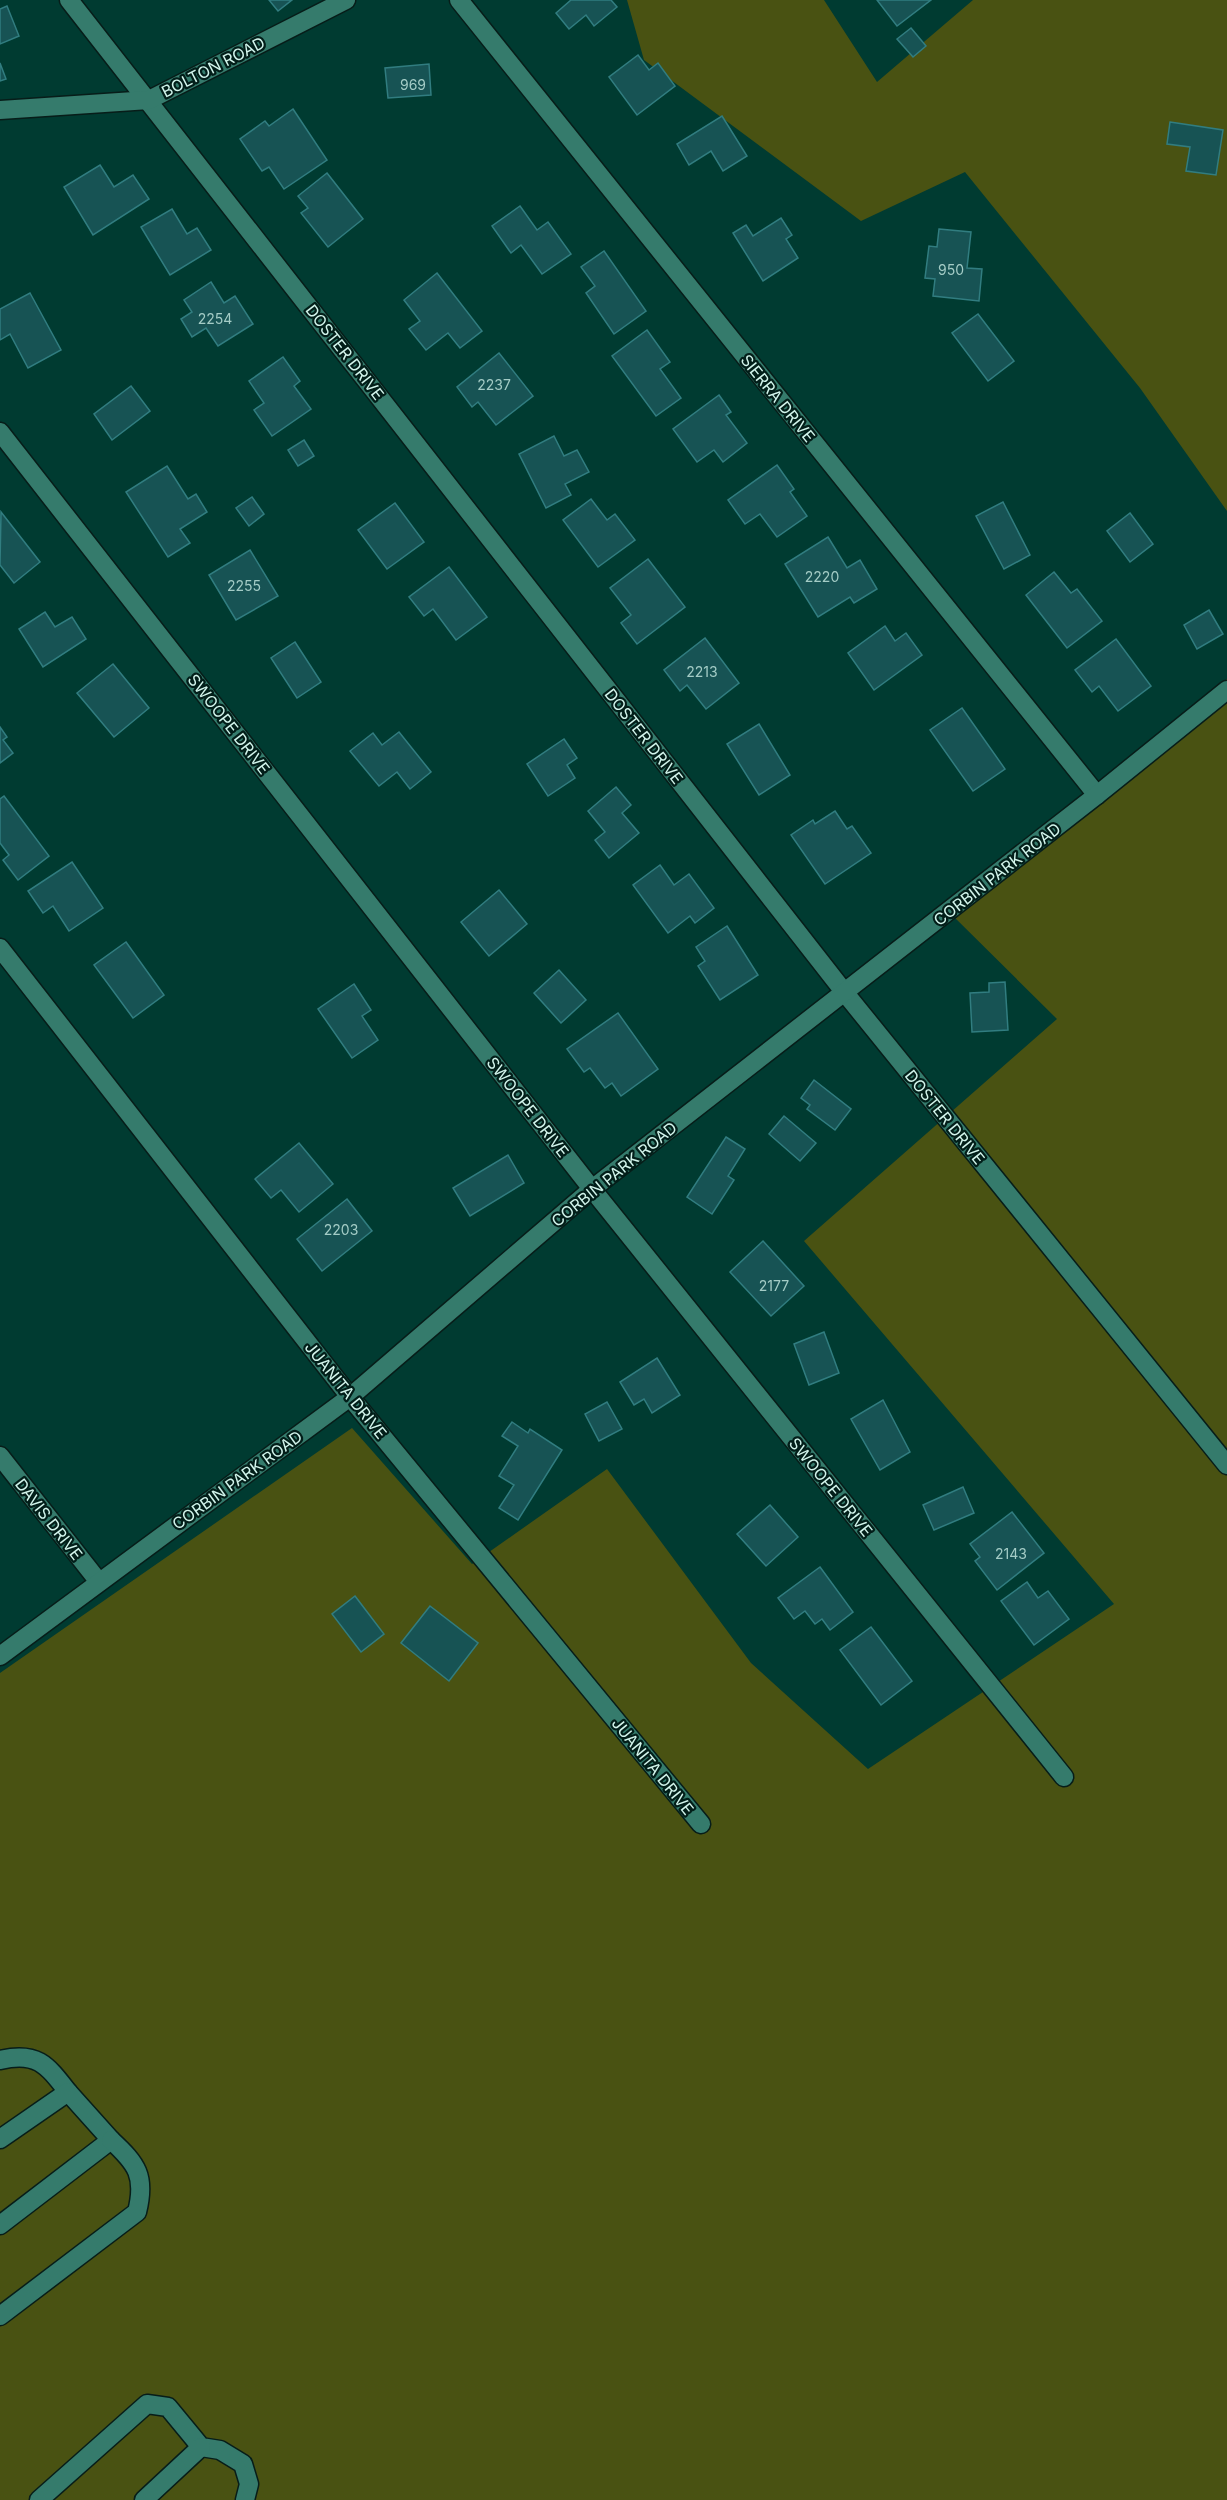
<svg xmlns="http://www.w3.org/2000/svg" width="1227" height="2500" viewBox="0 0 1227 2500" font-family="Inter,sans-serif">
  <rect width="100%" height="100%" fill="#003b31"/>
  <!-- green -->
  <g fill="#495212">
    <path d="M627,0H824L877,82L973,0H1227V511L1140,388L965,172L861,221L644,60Z"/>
    <path d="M1227,679V2500H0V1673L352,1428L472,1564L607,1469L751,1663L868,1769L1114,1604L804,1241L1057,1019L948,911Z"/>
  </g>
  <!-- building -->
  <g fill="#175354" stroke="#317d80" stroke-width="1.5">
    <path d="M269,0H292L278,11Z"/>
    <path d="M571,0H611L617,7L594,26L586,15L569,29L556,13Z"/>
    <path d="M877,0H931L897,26Z"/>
    <path d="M7,6L19,36L0,44V9Z"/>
    <path d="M911,28L926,46L913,57L897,39Z"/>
    <path d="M638,55L649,70L658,63L675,86L637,115L609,77Z"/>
    <path d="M0,63L6,79L0,81Z"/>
    <path d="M429,64L431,95L388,98L385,68Z"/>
    <path d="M293,109L327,160L284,189L269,167L262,171L240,139L265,121L269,126Z"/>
    <path d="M722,116L747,156L723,171L711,151L689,165L677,144Z"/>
    <path d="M1170,122L1223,130L1216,175L1186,171L1190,147L1167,144Z"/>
    <path d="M100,165L114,187L133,175L149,199L93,235L64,187Z"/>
    <path d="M327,173L363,219L328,247L301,213L308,208L298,196Z"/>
    <path d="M520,206L537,230L548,222L571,254L542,274L521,245L511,253L492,226Z"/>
    <path d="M172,209L187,234L197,228L211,250L170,275L141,227Z"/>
    <path d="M781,218L792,235L786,239L798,258L763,281L733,233L746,225L753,236Z"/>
    <path d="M939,229L971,232L967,268L982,269L979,301L933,296L935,279L925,278L929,246L937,247Z"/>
    <path d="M604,251L646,311L614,334L586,293L595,286L581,267Z"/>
    <path d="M437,273L482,331L460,348L448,333L426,350L409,329L420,321L404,300Z"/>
    <path d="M211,282L224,303L235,296L253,324L218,346L206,328L192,337L181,319L192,312L184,300Z"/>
    <path d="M30,293L61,350L28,368L10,334L0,340V309Z"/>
    <path d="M978,314L1014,361L988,381L952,333Z"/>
    <path d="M647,330L670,362L660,369L681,398L656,416L612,356Z"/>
    <path d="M499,353L533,396L496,425L478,402L472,407L457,387Z"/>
    <path d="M283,357L300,381L294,386L311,409L272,436L254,410L264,403L249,381Z"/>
    <path d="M131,386L150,411L112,440L94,414Z"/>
    <path d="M719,395L731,412L726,415L747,443L723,462L714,450L697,462L673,429Z"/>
    <path d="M554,436L564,456L577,450L589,472L565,484L571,495L546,508L519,454Z"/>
    <path d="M304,440L314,456L298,466L288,450Z"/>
    <path d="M777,465L794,489L790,492L807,516L777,537L760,514L745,524L728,500Z"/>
    <path d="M167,466L188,499L196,494L207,512L180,529L190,543L168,557L126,492Z"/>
    <path d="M252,497L264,514L249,526L236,508Z"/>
    <path d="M591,499L607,520L615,514L635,540L598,567L563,520Z"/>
    <path d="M1003,502L1030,555L1004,569L976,516Z"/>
    <path d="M395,503L424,542L387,569L358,530Z"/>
    <path d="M1,512L40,562L14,583L0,565Z"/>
    <path d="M1130,513L1153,544L1130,562L1107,531Z"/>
    <path d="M828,537L847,568L860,560L877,589L854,603L850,597L818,617L785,564Z"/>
    <path d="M250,550L278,596L236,620L209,575Z"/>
    <path d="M648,559L685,607L637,644L621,623L631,615L610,588Z"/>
    <path d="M449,567L487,617L456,640L433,609L424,616L409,597Z"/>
    <path d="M1054,572L1071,593L1077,589L1102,621L1067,648L1026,595Z"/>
    <path d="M1209,610L1223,634L1197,649L1184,625Z"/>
    <path d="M45,612L55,627L72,617L86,639L43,667L19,629Z"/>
    <path d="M885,626L895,641L906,633L922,655L874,690L848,653Z"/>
    <path d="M705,638L739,683L706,709L687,685L680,691L664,670Z"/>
    <path d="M1116,639L1151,686L1118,711L1099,686L1092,692L1075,670Z"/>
    <path d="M295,642L321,682L297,698L271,658Z"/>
    <path d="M113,664L149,708L114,737L77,693Z"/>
    <path d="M962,708L1005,769L973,791L930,730Z"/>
    <path d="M759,724L790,775L759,795L727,744Z"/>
    <path d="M0,727L7,737L3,740L13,753L0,763Z"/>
    <path d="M399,732L431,772L410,789L397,772L379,786L350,751L373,733L382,745Z"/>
    <path d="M564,739L577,758L567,765L575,778L548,796L527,764Z"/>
    <path d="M616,787L631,805L622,813L639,833L609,858L595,840L605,832L588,811Z"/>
    <path d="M4,796L49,856L18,880L3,860L9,855L0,843V799Z"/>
    <path d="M835,811L847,829L852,826L871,853L825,884L791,835L813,820L815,824Z"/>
    <path d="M72,862L103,908L69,931L53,906L43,913L28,891Z"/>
    <path d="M660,865L674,885L689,874L714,908L695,923L690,916L668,933L633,885Z"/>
    <path d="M499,890L527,924L489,956L461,922Z"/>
    <path d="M727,926L758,975L720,1000L698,966L705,961L696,947Z"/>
    <path d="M126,942L164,995L133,1018L94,965Z"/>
    <path d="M559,970L586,1000L561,1023L534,993Z"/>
    <path d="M1005,982L1008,1030L972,1032L970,993L989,992V983Z"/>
    <path d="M354,984L371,1010L362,1016L378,1040L352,1058L318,1009Z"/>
    <path d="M618,1013L658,1069L621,1096L612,1083L605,1088L590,1068L584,1072L567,1049Z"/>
    <path d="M814,1080L851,1109L835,1130L807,1109L810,1105L801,1098Z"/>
    <path d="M784,1116L816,1143L800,1161L769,1134Z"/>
    <path d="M726,1137L745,1149L728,1176L734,1180L712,1214L687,1197Z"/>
    <path d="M299,1143L333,1184L299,1212L281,1190L271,1198L255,1179Z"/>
    <path d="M508,1155L524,1183L470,1216L453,1188Z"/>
    <path d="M347,1199L372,1231L322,1271L297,1239Z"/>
    <path d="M763,1241L804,1286L771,1316L730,1272Z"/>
    <path d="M824,1332L839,1373L809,1385L794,1344Z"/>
    <path d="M657,1358L680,1395L652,1413L644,1399L634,1405L620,1382Z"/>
    <path d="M883,1400L910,1452L880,1470L851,1419Z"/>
    <path d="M607,1402L622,1429L599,1441L585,1414Z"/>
    <path d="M512,1422L528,1433L530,1429L562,1450L518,1520L499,1508L514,1485L499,1476L518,1446L502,1436Z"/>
    <path d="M963,1487L974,1513L934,1530L923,1505Z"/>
    <path d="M770,1505L798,1537L766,1566L737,1534Z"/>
    <path d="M1012,1512L1044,1553L997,1590L975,1561L980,1557L970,1544Z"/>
    <path d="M820,1567L853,1612L830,1630L822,1619L815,1624L805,1611L794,1619L778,1598Z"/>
    <path d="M1027,1582L1038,1598L1048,1591L1069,1619L1034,1645L1001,1601Z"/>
    <path d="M355,1596L384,1634L361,1652L332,1614Z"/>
    <path d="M430,1606L478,1643L449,1681L401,1643Z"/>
    <path d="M871,1627L912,1681L881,1705L840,1650Z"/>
  </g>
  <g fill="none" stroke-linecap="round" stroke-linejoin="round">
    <!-- street casing -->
    <g stroke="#071d19" stroke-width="21">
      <g id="street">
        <path d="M69,0L845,993L1227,1465"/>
        <path d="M459,0L1097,795"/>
        <path d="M0,110L149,100L346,0"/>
        <path d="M0,432L592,1189L1064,1777"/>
        <path d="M0,948L350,1397L701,1824"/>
        <path d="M0,1456L99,1582"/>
        <path d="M0,1656L350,1397L592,1189L1097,795L1227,690"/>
        <path d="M0,2060C37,2051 47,2065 68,2092"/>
        <path d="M0,2139L68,2092L111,2140L0,2225"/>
        <path d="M0,2316L137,2212C146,2176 137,2164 111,2140"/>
        <path d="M39,2500L147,2404L168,2407L201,2447L220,2450L243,2464L249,2484L245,2500"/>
        <path d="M144,2500L201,2447"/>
      </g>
    </g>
    <!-- street -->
    <use href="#street" stroke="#357b6c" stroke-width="18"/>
  </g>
  <g text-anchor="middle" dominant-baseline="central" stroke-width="4.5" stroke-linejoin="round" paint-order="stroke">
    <!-- number labels -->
    <g font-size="14" fill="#a4ccc6">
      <text x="413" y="84">969</text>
      <text x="951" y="269">950</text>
      <text x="215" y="318">2254</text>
      <text x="494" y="384">2237</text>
      <text x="822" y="576">2220</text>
      <text x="244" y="585">2255</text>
      <text x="702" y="671">2213</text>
      <text x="341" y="1229">2203</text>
      <text x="774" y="1285">2177</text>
      <text x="1011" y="1553">2143</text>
    </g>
    <!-- street labels -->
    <g font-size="16" fill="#d3f5ec" stroke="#021e19">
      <text transform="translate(213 67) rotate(-27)">BOLTON ROAD</text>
      <text transform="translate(345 352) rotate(52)">DOSTER DRIVE</text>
      <text transform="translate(778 398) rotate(51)">SIERRA DRIVE</text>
      <text transform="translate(229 724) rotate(52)">SWOOPE DRIVE</text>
      <text transform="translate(644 736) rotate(52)">DOSTER DRIVE</text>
      <text transform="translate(997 874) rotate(-38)">CORBIN PARK ROAD</text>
      <text transform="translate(528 1107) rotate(52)">SWOOPE DRIVE</text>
      <text transform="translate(945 1117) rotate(51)">DOSTER DRIVE</text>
      <text transform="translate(614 1174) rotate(-39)">CORBIN PARK ROAD</text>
      <text transform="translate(346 1390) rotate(51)">JUANITA DRIVE</text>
      <text transform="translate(237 1480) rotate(-36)">CORBIN PARK ROAD</text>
      <text transform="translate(831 1487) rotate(51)">SWOOPE DRIVE</text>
      <text transform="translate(49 1519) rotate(52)">DAVIS DRIVE</text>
      <text transform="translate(653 1766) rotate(51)">JUANITA DRIVE</text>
    </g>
  </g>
</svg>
